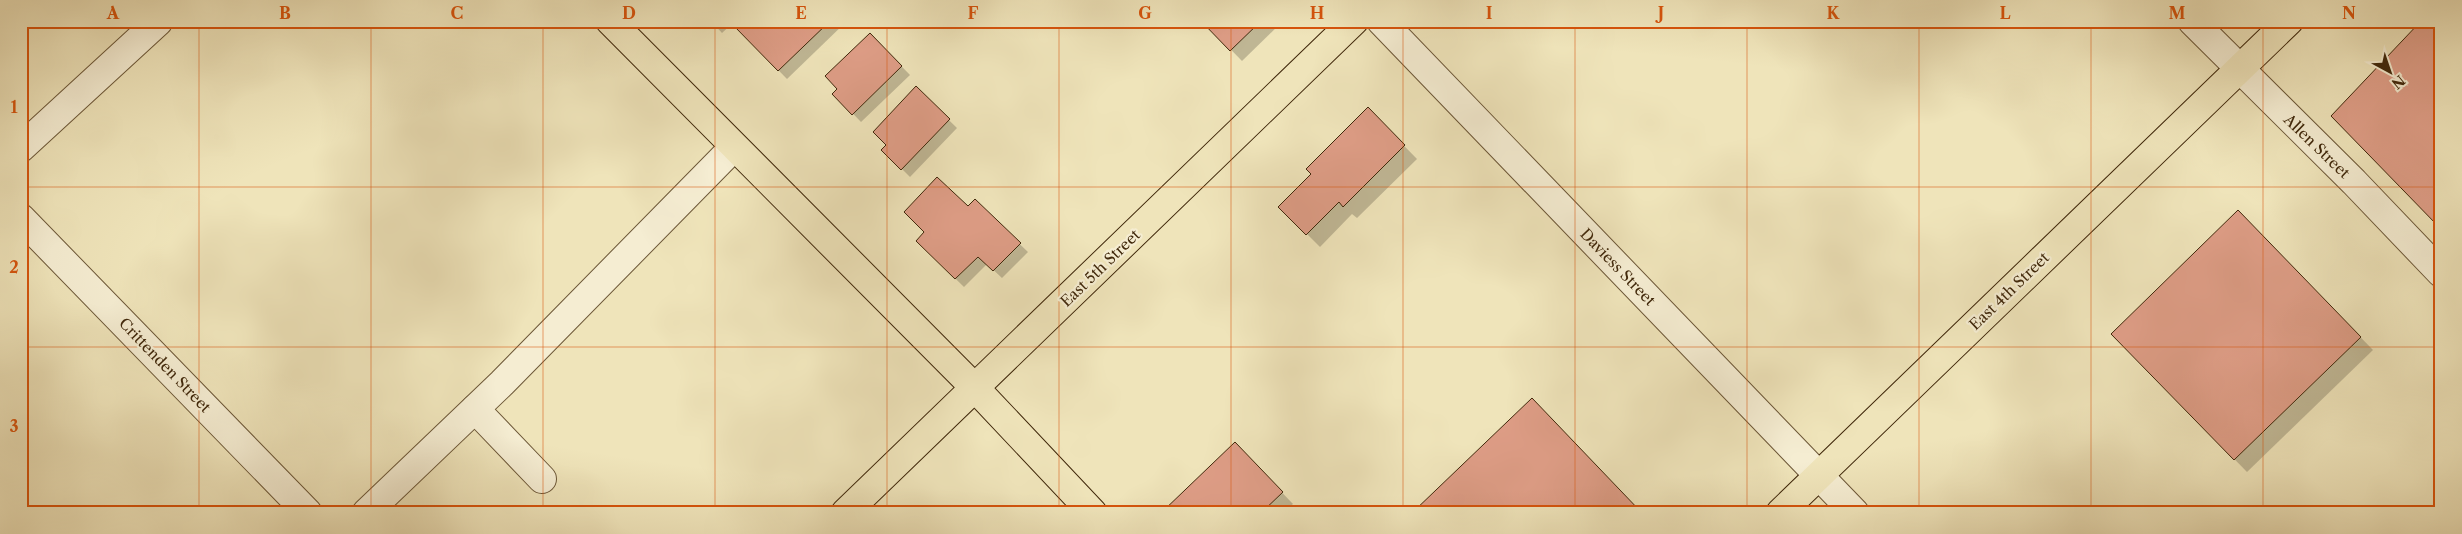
<svg xmlns="http://www.w3.org/2000/svg" width="2462" height="534" viewBox="0 0 2462 534" font-family="'Libre Caslon Text',serif">
  <rect width="100%" height="100%" fill="#efe4ba"/>
  <filter id="stains"><feTurbulence type="fractalNoise" baseFrequency=".004" numOctaves="4"/><feColorMatrix values="0 0 0 0 .2 0 0 0 0 .09 0 0 0 0 .02 0 0 0 .5 -.17"/></filter>
  <radialGradient id="worn" r=".72"><stop offset=".6" stop-color="#630" stop-opacity="0"/><stop offset="1" stop-color="#630" stop-opacity=".3"/></radialGradient>
  <!-- shadow -->
  <g fill="#0003">
    <path d="M711,21H735L722,33Z"/>
    <path d="M740,21H847L787,79L735,26Z"/>
    <path d="M1043,21H1058L1050,29Z"/>
    <path d="M1203,21H1283L1242,61Z"/>
    <path d="M870,34L910,75L861,122L834,94L839,89Z"/>
    <path d="M916,88L957,128L910,177L883,150L888,145Z"/>
    <path d="M1368,109L1417,159L1357,218L1352,214L1320,247L1280,207L1313,174Z"/>
    <path d="M975,201L1028,252L1002,278L987,264L964,287L917,241Z"/>
    <path d="M2238,212L2373,350L2247,472L2112,334Z"/>
    <path d="M1246,455L1293,504L1283,513H1163Z"/>
  </g>
  <!-- building -->
  <g fill="#de9d86" stroke="#40280b">
    <path d="M738,21H830L778,71L734,26Z"/>
    <path d="M1201,21H1261L1230,51Z"/>
    <path d="M2421,21H2441V223L2438,226L2331,116Z"/>
    <path d="M870,33L902,66L852,115L832,94L837,89L825,76Z"/>
    <path d="M916,86L950,119L901,170L881,150L886,145L873,132Z"/>
    <path d="M1368,107L1405,145L1343,207L1339,202L1306,235L1278,207L1311,174L1306,169Z"/>
    <path d="M937,177L968,206L975,199L1021,243L993,271L978,257L955,279L916,241L924,232L904,212Z"/>
    <path d="M2238,210L2361,337L2234,460L2111,334Z"/>
    <path d="M1532,398L1642,513H1412Z"/>
    <path d="M1235,442L1283,492L1261,513H1161Z"/>
  </g>
  <g fill="none" stroke-linecap="round" stroke-linejoin="round">
    <!-- minor casing -->
    <g stroke="#6c5737" stroke-width="30">
      <g id="minor">
        <path d="M1381,21L1855,513"/>
        <path d="M2192,21L2354,182L2441,273"/>
        <path d="M21,148L158,22"/>
        <path d="M21,218L308,513"/>
        <path d="M475,409L542,479"/>
        <path d="M366,513L502,383L734,147"/>
      </g>
    </g>
    <!-- major casing -->
    <g stroke="#40280b" stroke-width="30">
      <g id="major">
        <path d="M610,21L976,389L1093,513"/>
        <path d="M845,513L1354,21"/>
        <path d="M1780,513L2289,21"/>
      </g>
    </g>
    <!-- minor -->
    <use href="#minor" stroke="#f5edd2" stroke-width="28"/>
    <!-- major -->
    <use href="#major" stroke="#efe4ba" stroke-width="28"/>
  </g>
  <!-- grid -->
  <path fill="none" stroke="#d7540c" stroke-width="1" stroke-opacity="0.55" d="M199,21V513M371,21V513M543,21V513M715,21V513M887,21V513M1059,21V513M1231,21V513M1403,21V513M1575,21V513M1747,21V513M1919,21V513M2091,21V513M2263,21V513M21,187H2441M21,347H2441"/>
  <g text-anchor="middle" dominant-baseline="central" stroke-width="4.5" stroke-linejoin="round" paint-order="stroke">
    <!-- street labels -->
    <g font-size="15" fill="#40280b" stroke="#f5edd2">
      <text transform="translate(2317 146) rotate(44)">Allen Street</text>
      <text transform="translate(1618 267) rotate(46)">Daviess Street</text>
      <text transform="translate(1100 268) rotate(-44)">East 5th Street</text>
      <text transform="translate(2009 291) rotate(-44)">East 4th Street</text>
      <text transform="translate(165 365) rotate(46)">Crittenden Street</text>
    </g>
  </g>
  <!-- margin -->
  <rect width="2462" height="534" fill="none" stroke="#efe4ba" stroke-width="55"/>
  <!-- north arrow -->
  <g transform="translate(2390 72) rotate(140)" stroke="#f5edd2" stroke-width="4" paint-order="stroke">
  <path d="M0-4L9 19L0 12L-9 19Z" fill="#40280b"/>
  <text y="-8" font-size="14" font-weight="bold" text-anchor="middle" fill="#40280b">N</text>
  </g>
  <rect x="28" y="28" width="2406" height="478" fill="none" stroke="#d7540c" stroke-width="2"/>
  <g font-size="16" text-anchor="middle" font-weight="bold" fill="#d7540c">
    <text x="113" y="19">A</text>
    <text x="285" y="19">B</text>
    <text x="457" y="19">C</text>
    <text x="629" y="19">D</text>
    <text x="801" y="19">E</text>
    <text x="973" y="19">F</text>
    <text x="1145" y="19">G</text>
    <text x="1317" y="19">H</text>
    <text x="1489" y="19">I</text>
    <text x="1661" y="19">J</text>
    <text x="1833" y="19">K</text>
    <text x="2005" y="19">L</text>
    <text x="2177" y="19">M</text>
    <text x="2349" y="19">N</text>
    <text x="14" y="113">1</text>
    <text x="14" y="273">2</text>
    <text x="14" y="432">3</text>
  </g>
  <rect width="100%" height="100%" filter="url(#stains)"/>
  <rect width="100%" height="100%" fill="url(#worn)"/>
</svg>
